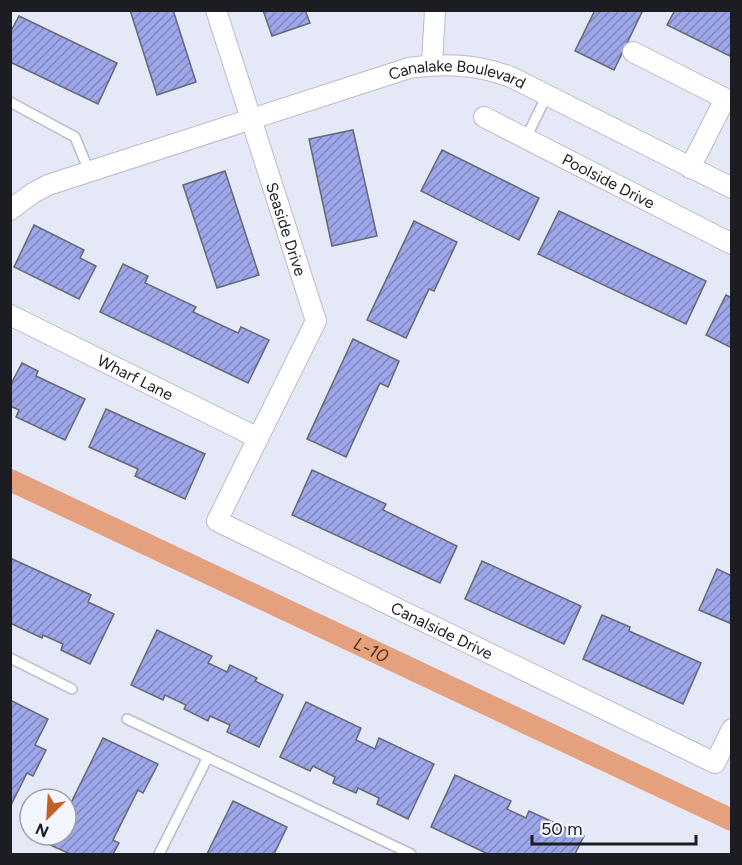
<svg xmlns="http://www.w3.org/2000/svg" width="742" height="865" viewBox="0 0 742 865" font-family="Figtree,sans-serif">
  <defs>
    <pattern id="building-hatch" width="6" height="6" patternUnits="userSpaceOnUse" patternTransform="scale(1.5)"><rect width="6" height="6" fill="#9ca6e8"/><path d="M-1 1l2-2M0 6l6-6M5 7l2-2" fill="none" stroke="#7e87bc"/></pattern>
  </defs>
  <rect width="100%" height="100%" fill="#e5e8f7"/>
  <g fill="none" stroke-linecap="round" stroke-linejoin="round">
    <!-- canal -->
    <path stroke="#e5a07d" stroke-width="22" id="s1" d="M10,480L732,820"/>
  </g>
  <!-- building -->
  <g fill="url(#building-hatch)" stroke="#666875" stroke-width="1.5">
    <path d="M130,10H173L196,82L157,95Z"/>
    <path d="M263,10H305L310,23L272,36Z"/>
    <path d="M595,10H643L614,70L575,51Z"/>
    <path d="M675,10H732V57L667,25Z"/>
    <path d="M19,16L117,63L98,104L10,62V33Z"/>
    <path d="M353,130L377,236L332,246L309,139Z"/>
    <path d="M442,150L539,198L519,240L421,191Z"/>
    <path d="M225,171L259,275L217,288L183,185Z"/>
    <path d="M559,211L706,281L686,324L538,254Z"/>
    <path d="M414,221L457,242L434,291L429,289L406,338L367,320Z"/>
    <path d="M34,225L84,250L80,258L96,266L79,299L14,267Z"/>
    <path d="M123,264L148,276L145,283L196,307L193,312L238,333L241,327L269,340L248,383L100,312Z"/>
    <path d="M726,295L732,298V348L706,335Z"/>
    <path d="M353,339L399,361L388,387L380,383L346,457L307,439Z"/>
    <path d="M22,363L38,371L36,376L85,399L65,440L16,417L19,410L10,406V386Z"/>
    <path d="M106,409L205,454L185,499L135,476L138,469L89,447Z"/>
    <path d="M312,470L386,504L383,510L457,546L440,583L292,515Z"/>
    <path d="M10,558L91,595L88,602L114,614L90,664L61,650L63,644L43,635L42,638L10,623Z"/>
    <path d="M482,561L581,606L564,644L465,599Z"/>
    <path d="M717,569L732,576V624L699,610Z"/>
    <path d="M602,615L630,627L629,631L701,663L683,704L583,659Z"/>
    <path d="M157,630L212,656L208,663L227,672L230,665L257,678L255,681L283,695L259,747L227,732L230,725L210,716L208,721L184,709L186,705L165,695L163,700L131,685Z"/>
    <path d="M10,700L48,719L35,745L46,750L33,776L27,773L10,807Z"/>
    <path d="M306,702L361,728L356,740L375,749L379,738L434,764L408,819L377,804L379,798L358,788L356,793L333,783L335,777L313,766L310,771L280,757Z"/>
    <path d="M103,738L158,764L143,793L138,790L113,840L119,843L113,854H70L50,845L55,835H66V813Z"/>
    <path d="M455,775L511,801L507,809L526,818L529,811L584,836L575,854H488L431,827Z"/>
    <path d="M233,801L287,827L274,854H207Z"/>
  </g>
  <g fill="none" stroke-linecap="round" stroke-linejoin="round">
    <!-- service casing -->
    <g stroke="#b8bbc9" stroke-width="12">
      <g id="service">
        <path d="M10,102L75,137L89,171"/>
        <path d="M526,138L547,95"/>
        <path d="M10,658L72,689"/>
        <path d="M127,719L411,854"/>
        <path d="M159,854L208,757"/>
      </g>
    </g>
    <!-- minor casing -->
    <g stroke="#b8bbc9" stroke-width="22">
      <g id="minor">
        <path id="s2" d="M216,10L316,321L217,521L715,763L732,729"/>
        <path d="M633,52L732,102"/>
        <path d="M432,64L435,10"/>
        <path id="s3" d="M484,117L732,244"/>
        <path d="M690,168L725,99"/>
        <path id="s4" d="M10,210L33,193L48,185L409,68C445,63 476,64 511,77L732,188"/>
        <path id="s5" d="M10,315L258,438"/>
      </g>
    </g>
    <!-- service -->
    <use href="#service" stroke="#fff" stroke-width="9"/>
    <!-- minor -->
    <use href="#minor" stroke="#fff" stroke-width="20"/>
  </g>
  <g text-anchor="middle" dominant-baseline="central" stroke-width="4.5" stroke-linejoin="round" paint-order="stroke">
    <!-- street labels -->
    <g font-size="16" fill="#1c1d22" stroke="#f4f6ff">
      <text stroke="none"><textPath href="#s4" startOffset="474">Canalake Boulevard</textPath></text>
      <text stroke="none"><textPath href="#s3" startOffset="140">Poolside Drive</textPath></text>
      <text stroke="none"><textPath href="#s2" startOffset="230">Seaside Drive</textPath></text>
      <text stroke="none"><textPath href="#s5" startOffset="140">Wharf Lane</textPath></text>
      <text stroke="none"><textPath href="#s2" startOffset="800">Canalside Drive</textPath></text>
    </g>
    <!-- water labels -->
    <g font-size="18" font-style="italic" fill="#5a2d14" stroke="#f4f6ff">
      <text stroke="none"><textPath href="#s1" startOffset="399">L-10</textPath></text>
    </g>
  </g>
  <!-- border -->
  <rect width="742" height="865" fill="none" stroke="#1c1d22" stroke-width="24"/>
  <!-- north arrow -->
  <g transform="translate(48 817) rotate(204)"><circle r="28" fill="#f4f6ff" stroke="#9e9fa7" stroke-width="1.5"/>
  <path d="M0-4.5L10 22L0 15L-10 22Z" fill="#c25f24"/>
  <text y="-9" font-size="16" font-weight="bold" text-anchor="middle" fill="#1c1d22">N</text>
  </g>
  <!-- scale -->
  <path d="M532 835v9h164v-9" fill="none" stroke="#1c1d22" stroke-width="3"/>
  <text x="541" y="835" font-size="18" fill="#1c1d22" stroke="#f4f6ff" stroke-width="4.5" paint-order="stroke">50 m</text>
</svg>
